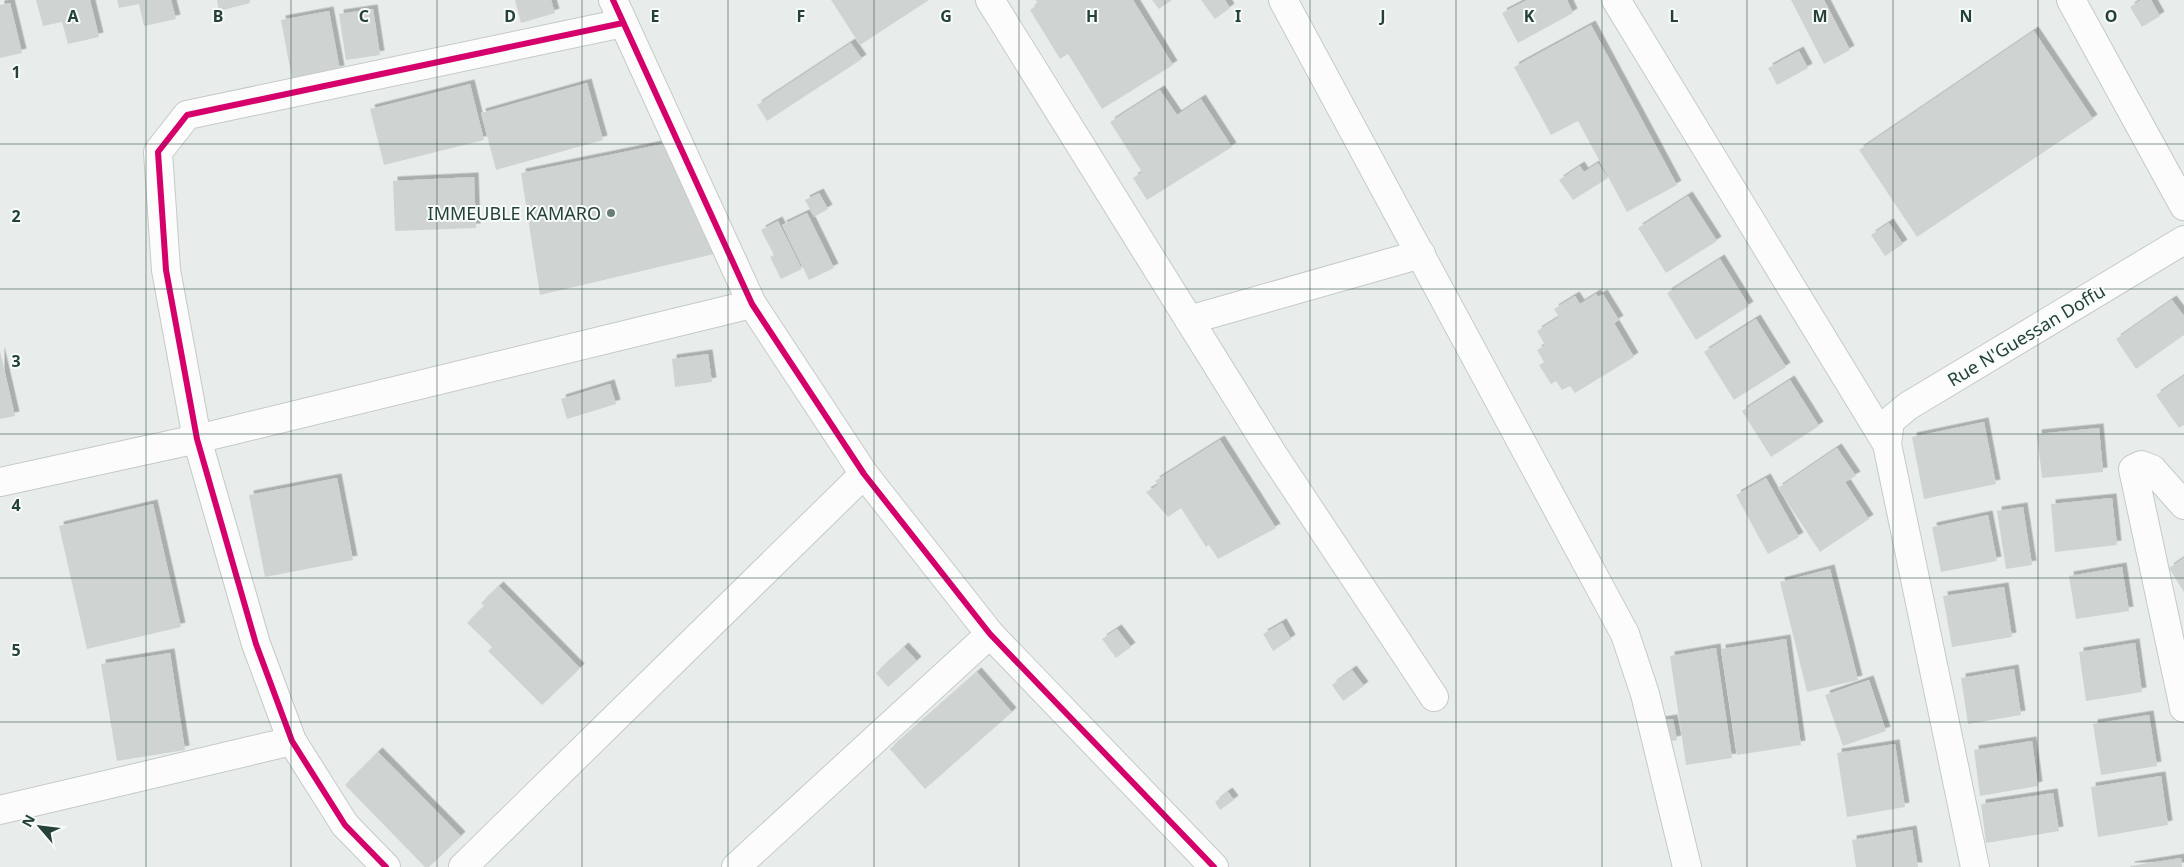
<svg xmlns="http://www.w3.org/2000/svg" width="2184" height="867" viewBox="0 0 2184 867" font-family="'Noto Sans',sans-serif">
  <defs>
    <filter id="shadow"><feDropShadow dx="4.5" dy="-4.5" stdDeviation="0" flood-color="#0004"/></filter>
  </defs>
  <rect width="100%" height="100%" fill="#e8edeb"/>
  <!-- building -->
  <g fill="#cfd4d2" filter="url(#shadow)">
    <path d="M36,0H90L99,37L68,44L62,22L43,26Z"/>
    <path d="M117,0H171L176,19L144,26L139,4L119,8Z"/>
    <path d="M217,0H250V3L219,11Z"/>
    <path d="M515,0H551L555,13L521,23Z"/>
    <path d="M831,0H929L860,45Z"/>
    <path d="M1036,0H1133L1173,65L1102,109L1068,54L1060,59L1030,10L1038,4Z"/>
    <path d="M1152,0H1172L1159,9Z"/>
    <path d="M1201,0H1225L1230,8L1215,19Z"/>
    <path d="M1527,0H1567L1573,13L1518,43L1502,13Z"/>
    <path d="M1791,0H1824L1850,50L1824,64Z"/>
    <path d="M2141,0H2151L2160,16L2142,27L2130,7Z"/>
    <path d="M10,3L22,53L0,58V5Z"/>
    <path d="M373,9L380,55L346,60L339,14Z"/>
    <path d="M329,11L340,70L292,79L281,20Z"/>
    <path d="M1591,25L1677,185L1627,212L1578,121L1551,135L1514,67Z"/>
    <path d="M2034,31L2093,119L1917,237L1859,150Z"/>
    <path d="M851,43L862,59L767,121L757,105Z"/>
    <path d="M1799,51L1808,68L1777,85L1768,68Z"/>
    <path d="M587,83L603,140L496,170L481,113Z"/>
    <path d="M470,84L484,140L384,165L370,109Z"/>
    <path d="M1160,90L1177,115L1201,99L1232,147L1147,200L1133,178L1142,172L1110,122Z"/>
    <path d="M663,144L714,254L540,295L521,173Z"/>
    <path d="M1598,163L1608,178L1573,200L1559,180L1580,166L1584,172Z"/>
    <path d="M474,177L476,228L395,231L393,181Z"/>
    <path d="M819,193L828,209L814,217L805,200Z"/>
    <path d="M1688,196L1717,241L1666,273L1638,228Z"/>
    <path d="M807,213L834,268L809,280L782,225Z"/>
    <path d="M778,221L802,269L781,279L770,257L774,255L761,230Z"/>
    <path d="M1889,223L1903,244L1885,256L1871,235Z"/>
    <path d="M1720,259L1749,306L1696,340L1667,293Z"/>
    <path d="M1596,294L1598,297L1603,294L1619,320L1614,323L1634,357L1575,393L1570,386L1562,390L1556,381L1551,384L1539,365L1544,362L1537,350L1545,345L1537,331L1559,317L1554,309L1575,296L1580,304Z"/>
    <path d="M2172,300L2184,316V335L2136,369L2116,339Z"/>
    <path d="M1756,319L1786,367L1734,400L1704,352Z"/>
    <path d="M0,351L15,416L0,419Z"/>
    <path d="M708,354L712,382L675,387L672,359Z"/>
    <path d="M2184,376V425L2179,428L2156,395Z"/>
    <path d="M1790,380L1819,426L1771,457L1742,411Z"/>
    <path d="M610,384L616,404L567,419L561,399Z"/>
    <path d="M1984,422L1996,484L1924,499L1912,437Z"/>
    <path d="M2099,428L2103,472L2042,478L2037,434Z"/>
    <path d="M1220,440L1276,528L1218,559L1209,545L1206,547L1181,508L1168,517L1146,492L1158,485L1155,481Z"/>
    <path d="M1837,448L1856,476L1845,482L1869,519L1820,552L1778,488Z"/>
    <path d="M337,478L353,560L265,577L249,495Z"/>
    <path d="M1766,478L1799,537L1768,554L1736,495Z"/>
    <path d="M2112,498L2117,545L2055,552L2051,504Z"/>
    <path d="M153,504L181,627L87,649L59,526Z"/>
    <path d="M2023,507L2032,565L2006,569L1997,511Z"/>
    <path d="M1988,515L1997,561L1941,572L1932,527Z"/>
    <path d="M2184,558V592L2169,568Z"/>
    <path d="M2122,567L2129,611L2076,619L2069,576Z"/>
    <path d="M1830,569L1858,680L1807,692L1780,582Z"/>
    <path d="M499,586L580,668L542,705L488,651L492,647L467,623L484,606L481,603Z"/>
    <path d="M2004,587L2012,637L1952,647L1943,596Z"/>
    <path d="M1282,623L1291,639L1273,651L1263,634Z"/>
    <path d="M1117,629L1131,647L1116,658L1102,639Z"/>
    <path d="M1786,639L1801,745L1737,755L1721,649Z"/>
    <path d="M2135,643L2142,692L2086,701L2079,652Z"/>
    <path d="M904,647L917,661L888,687L876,673Z"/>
    <path d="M1716,648L1732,758L1686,765L1670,656Z"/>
    <path d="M170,653L185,750L117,761L101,664Z"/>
    <path d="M2014,669L2021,715L1968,724L1961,678Z"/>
    <path d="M1352,670L1364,686L1343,701L1332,685Z"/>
    <path d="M977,672L1012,712L925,789L890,749Z"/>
    <path d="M1869,680L1886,731L1843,746L1825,695Z"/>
    <path d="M2149,715L2157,766L2101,775L2093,724Z"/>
    <path d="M1673,719L1677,740L1663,743L1659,721Z"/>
    <path d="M2032,741L2038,786L1980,796L1974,750Z"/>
    <path d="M1895,744L1905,807L1847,817L1837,753Z"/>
    <path d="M378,752L461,836L429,867H425L345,785Z"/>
    <path d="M2161,776L2168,825L2098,837L2091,787Z"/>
    <path d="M1228,792L1234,800L1220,810L1215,802Z"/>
    <path d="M2053,793L2059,831L1986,843L1981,804Z"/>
    <path d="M1912,830L1918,867H1856L1852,840Z"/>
    <path d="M2181,858L2182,867H2130V866Z"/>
  </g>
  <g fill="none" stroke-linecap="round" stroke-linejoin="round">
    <!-- minor casing -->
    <g stroke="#c5cac8" stroke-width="30">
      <g id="minor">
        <path d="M613,0L752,304L864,474L990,634L1214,867"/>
        <path d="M990,0L1272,453L1434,697"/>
        <path d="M1283,0L1625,634L1645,694L1687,867"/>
        <path d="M1616,0L1887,444L1975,867"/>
        <path d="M2071,0L2184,206"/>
        <path d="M1189,320L1421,254"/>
        <path d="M1887,444L1890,421L1908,406L2184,240"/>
        <path d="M0,482L197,439L752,304"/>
        <path d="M2184,505L2152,469L2141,465L2133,469L2184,708"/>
        <path d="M0,810L292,741"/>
        <path d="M386,867L345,825L292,741L256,644L197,439L166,270L158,152L187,115L623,23"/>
        <path d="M463,867L864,474"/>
        <path d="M736,867L990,634"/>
      </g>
    </g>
    <!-- minor -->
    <use href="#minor" stroke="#fcfcfc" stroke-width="28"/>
    <!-- cycleway casing -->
    <g stroke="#f7fbf9" stroke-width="9">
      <g id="cycleway">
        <path d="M613,0L752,304L864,474L990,634L1214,867"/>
        <path d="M386,867L345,825L292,741L256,644L197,439L166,270L158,152L187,115L623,23"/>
      </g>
    </g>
    <!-- cycleway -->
    <use href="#cycleway" stroke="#d6006c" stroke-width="6"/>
  </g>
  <!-- grid -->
  <path fill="none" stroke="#24423a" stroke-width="1" stroke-opacity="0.55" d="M146,0V867M291,0V867M437,0V867M582,0V867M728,0V867M874,0V867M1019,0V867M1165,0V867M1310,0V867M1456,0V867M1602,0V867M1747,0V867M1893,0V867M2038,0V867M0,144H2184M0,289H2184M0,434H2184M0,578H2184M0,722H2184"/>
  <!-- markers -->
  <circle fill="#697e78" stroke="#f7fbf9" stroke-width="2" cx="611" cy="213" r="5"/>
  <g text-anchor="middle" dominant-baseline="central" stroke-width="4" stroke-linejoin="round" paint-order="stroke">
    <!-- poi labels -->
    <g font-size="18" fill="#24423a" stroke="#f7fbf9" text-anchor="end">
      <text x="601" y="213">IMMEUBLE KAMARO</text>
    </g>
    <!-- street labels -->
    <g font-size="18" fill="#24423a" stroke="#f7fbf9">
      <text transform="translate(2026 335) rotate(-31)">Rue N'Guessan Doffu</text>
    </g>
  </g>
  <g font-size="16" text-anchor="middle" font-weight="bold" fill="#24423a" stroke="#f7fbf9" stroke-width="4" stroke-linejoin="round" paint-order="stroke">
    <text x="73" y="22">A</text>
    <text x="218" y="22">B</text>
    <text x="364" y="22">C</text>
    <text x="510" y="22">D</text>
    <text x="655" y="22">E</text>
    <text x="801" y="22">F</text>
    <text x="946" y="22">G</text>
    <text x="1092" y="22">H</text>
    <text x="1238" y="22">I</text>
    <text x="1383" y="22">J</text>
    <text x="1529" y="22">K</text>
    <text x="1674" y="22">L</text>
    <text x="1820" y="22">M</text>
    <text x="1966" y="22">N</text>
    <text x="2111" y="22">O</text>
    <text x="16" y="78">1</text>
    <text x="16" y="222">2</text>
    <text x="16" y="367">3</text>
    <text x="16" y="511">4</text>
    <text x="16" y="656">5</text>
  </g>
  <!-- north arrow -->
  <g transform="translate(40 827) rotate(298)" stroke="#f7fbf9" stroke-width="4" paint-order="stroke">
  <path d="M0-4L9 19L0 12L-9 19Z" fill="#24423a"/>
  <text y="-8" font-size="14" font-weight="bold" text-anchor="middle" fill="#24423a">N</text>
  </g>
</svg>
